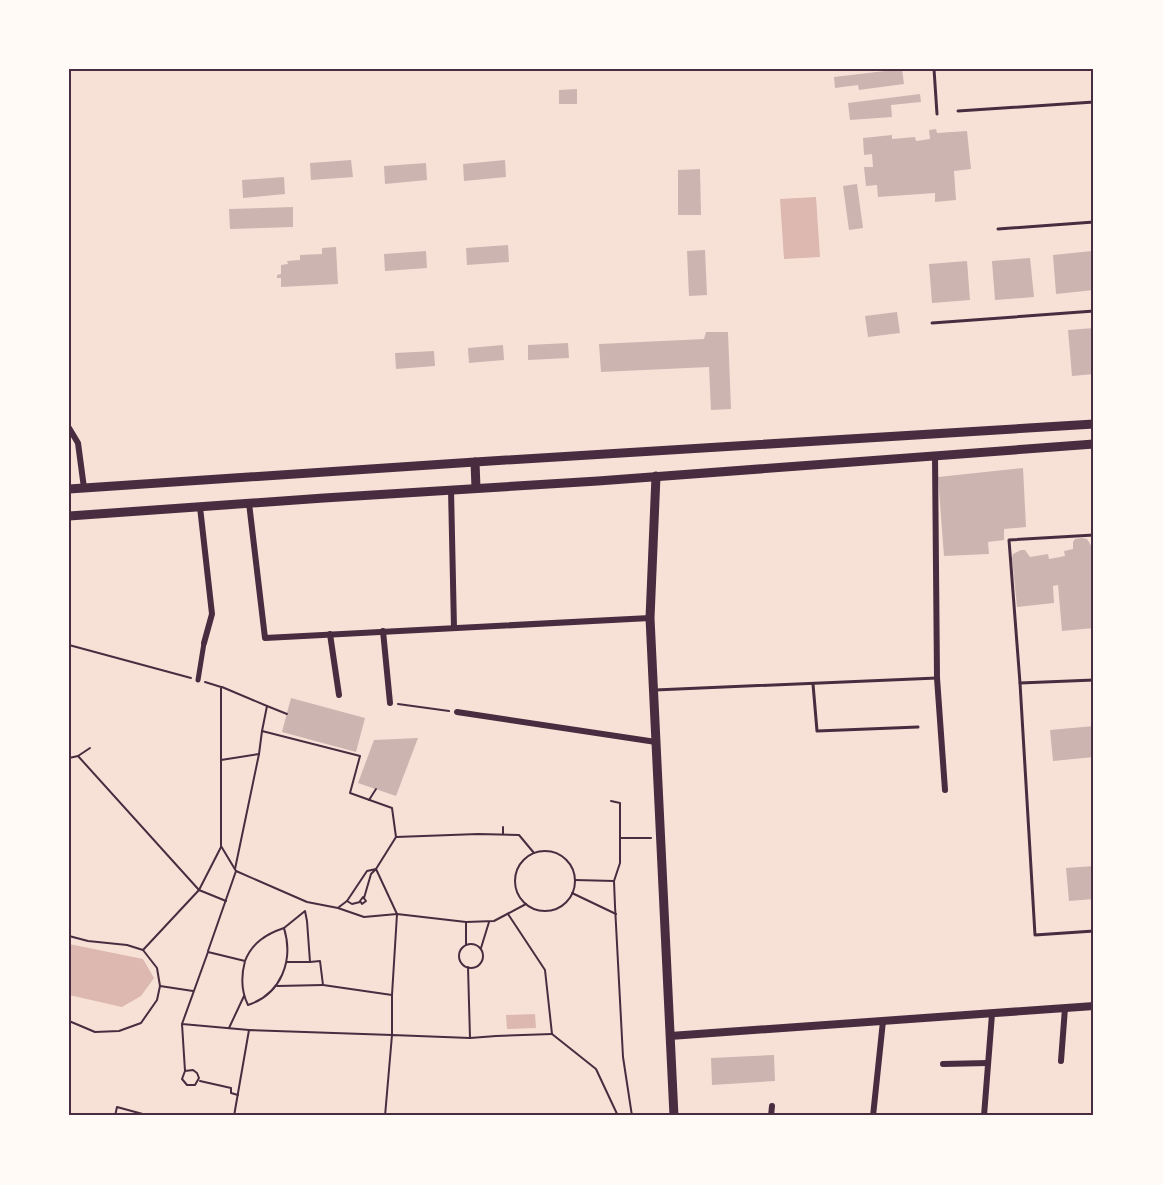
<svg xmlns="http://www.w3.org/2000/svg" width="1163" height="1185" viewBox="0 0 1163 1185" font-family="'Varela Round',sans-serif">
  <rect width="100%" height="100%" fill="#f7e1d7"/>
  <!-- water -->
  <g fill="#dcb8b0">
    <path d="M816,197L820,257L784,259L780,199Z"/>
    <path d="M69,944L143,959L154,978L141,996L122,1007L69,995Z"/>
    <path d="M535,1014L536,1028L507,1029L506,1015Z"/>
  </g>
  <!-- building -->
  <g fill="#ccb4b1">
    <path d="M902,69L904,84L859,90L858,85L835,88L834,77Z"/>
    <path d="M577,89V104H559V90Z"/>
    <path d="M920,94L921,102L891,105L892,117L850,120L848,103Z"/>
    <path d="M936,129L937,133L967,131L971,169L954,171L956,200L935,202V193L878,197L877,185L866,186L864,167H873L872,154L864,155L863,138L892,135V139L915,137L916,141L930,139L929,130Z"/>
    <path d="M351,160L353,177L311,180L310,163Z"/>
    <path d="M505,160L506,177L464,181L463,164Z"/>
    <path d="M426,163L427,180L385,184L384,166Z"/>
    <path d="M700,169L701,215H678V170Z"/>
    <path d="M284,177L285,194L243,198L242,180Z"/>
    <path d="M857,184L863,228L849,230L843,186Z"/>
    <path d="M293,207V227L230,229L229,209Z"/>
    <path d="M508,245L509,262L467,265L466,248Z"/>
    <path d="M336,247L338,284L281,287V278H277V275L281,274V265L288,264L287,261L300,260V255L322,254V248Z"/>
    <path d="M705,250L707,295L689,296L687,251Z"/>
    <path d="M426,251L427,268L385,271L384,254Z"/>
    <path d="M1092,251L1094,290L1056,294L1053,255Z"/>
    <path d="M1030,258L1034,297L995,300L992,261Z"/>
    <path d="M967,261L970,300L932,303L929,264Z"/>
    <path d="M897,312L900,333L868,337L865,316Z"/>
    <path d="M1094,328V374L1072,376L1068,330Z"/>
    <path d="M706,332H728L731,409L711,410L709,367L601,372L599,344L704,339Z"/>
    <path d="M568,343L569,358L528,360V345Z"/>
    <path d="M503,345L504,360L469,363L468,348Z"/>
    <path d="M434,351L435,366L396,369L395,353Z"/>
    <path d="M1023,468L1026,527L1004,529V540L988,542L989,554L944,556L938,477Z"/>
    <path d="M1082,538L1087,539L1094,550V628L1062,631L1058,585L1053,586L1054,603L1017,607L1012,558L1013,554L1021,550H1025L1030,557L1048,554L1049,559L1065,556L1064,551L1073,549V542L1075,539Z"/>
    <path d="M291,698L365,718L356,752L282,732Z"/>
    <path d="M1094,726V757L1053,761L1050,730Z"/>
    <path d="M418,738L396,796L358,783L374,740Z"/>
    <path d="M1094,866V899L1069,901L1066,868Z"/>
    <path d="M774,1055L775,1081L712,1085L711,1058Z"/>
  </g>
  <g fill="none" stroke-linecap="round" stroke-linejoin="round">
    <!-- path -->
    <g stroke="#4a2c40" stroke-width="2">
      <path d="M69,645L191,678"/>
      <path d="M205,682L221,687V846L236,871"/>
      <path d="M222,687L267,706L262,731"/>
      <path d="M398,704L449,711"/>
      <path d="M267,706L287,714"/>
      <path d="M78,756L90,748"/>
      <path d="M69,758L78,756L199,890L221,847"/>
      <path d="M221,760L259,754L262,731L360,756L350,793L392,808L396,837"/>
      <path d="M369,800L376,789"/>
      <path d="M611,801L620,803V863L614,881L615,906L623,1057L632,1116"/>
      <path d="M503,827V834"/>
      <path d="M621,838H651"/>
      <circle cx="545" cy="881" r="30"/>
      <path d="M235,869L259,754"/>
      <path d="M575,880L614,881"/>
      <path d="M572,893L616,914"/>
      <path d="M363,897L366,901L362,904L360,901Z"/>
      <path d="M347,901L352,904L360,902"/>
      <path d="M339,907L347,901L367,871L376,869L396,837L478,834L519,835L534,853"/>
      <path d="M508,914L545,970L552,1034L596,1069L618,1116"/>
      <path d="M284,928L305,911L307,921L310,962H287"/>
      <path d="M69,936L88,941L127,945L143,950L157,968L160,986L157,1000L141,1023L119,1031L95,1032L69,1021"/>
      <circle cx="471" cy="956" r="12"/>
      <path d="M466,945V922"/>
      <path d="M481,948L489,922"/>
      <path d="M143,950L199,890L226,901"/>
      <path d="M208,951L236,871L307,902L338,908L364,917L397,914L376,869L371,874L364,898"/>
      <path d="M245,961C252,943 266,934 284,928C294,961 281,994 248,1005C241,991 241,976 245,961L208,952L182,1024L249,1030"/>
      <path d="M310,962L320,961L323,985L392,995"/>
      <path d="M468,967L470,1038"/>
      <path d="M160,986L193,991"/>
      <path d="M277,986L323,985"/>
      <path d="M182,1024L185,1071L182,1079L187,1085H195L199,1078L197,1073L193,1070L185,1071"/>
      <path d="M229,1028L244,996"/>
      <path d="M200,1081L231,1088V1093L238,1095"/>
      <path d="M115,1116L117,1107L150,1116"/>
      <path d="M234,1116L249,1030L392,1035V995L397,914L466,922L494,921L526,904"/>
      <path d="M385,1116L392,1035L470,1038L496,1036L552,1034"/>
    </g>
    <!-- service -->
    <g stroke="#4a2c40" stroke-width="3">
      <path d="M934,69L937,114"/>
      <path d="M958,111L1094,102"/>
      <path d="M998,229L1094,222"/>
      <path d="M932,323L1094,311"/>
      <path d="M1094,535L1009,540L1020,683L1035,935L1094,931"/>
      <path d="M1020,683L1094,680"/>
      <path d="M813,684L817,731L918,727"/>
      <path d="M655,690L937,678"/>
    </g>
    <!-- pedestrian -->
    <path stroke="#4a2c40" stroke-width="5" d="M198,680L204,643"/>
    <!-- minor -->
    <g stroke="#4a2c40" stroke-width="6">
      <path d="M69,428L78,443L84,488"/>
      <path d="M935,456L937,678L945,790"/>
      <path d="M451,489L454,628"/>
      <path d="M249,503L265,638L650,618"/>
      <path d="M200,507L212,614L204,643"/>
      <path d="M383,631L390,703"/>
      <path d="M330,634L339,695"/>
      <path d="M457,712L656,742"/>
      <path d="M1061,1061L1065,1008"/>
      <path d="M943,1064L988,1063"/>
      <path d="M771,1116L772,1106"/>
      <path d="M873,1116L883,1021"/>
      <path d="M984,1116L992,1014"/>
    </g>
    <!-- tertiary -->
    <path stroke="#4a2c40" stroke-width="8" d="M670,1036L1094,1006"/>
    <!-- secondary -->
    <g stroke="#4a2c40" stroke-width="9">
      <path d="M475,462L476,488"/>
      <path d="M656,476L650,618L674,1116"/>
      <path d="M69,489L475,462L1094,424"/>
      <path d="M69,516L324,498L598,481L1094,444"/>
    </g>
  </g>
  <!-- border -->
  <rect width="1163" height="1185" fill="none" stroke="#fffaf5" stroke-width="141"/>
  <rect x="70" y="70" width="1022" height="1044" fill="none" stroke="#4a2c40" stroke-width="2"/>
</svg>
